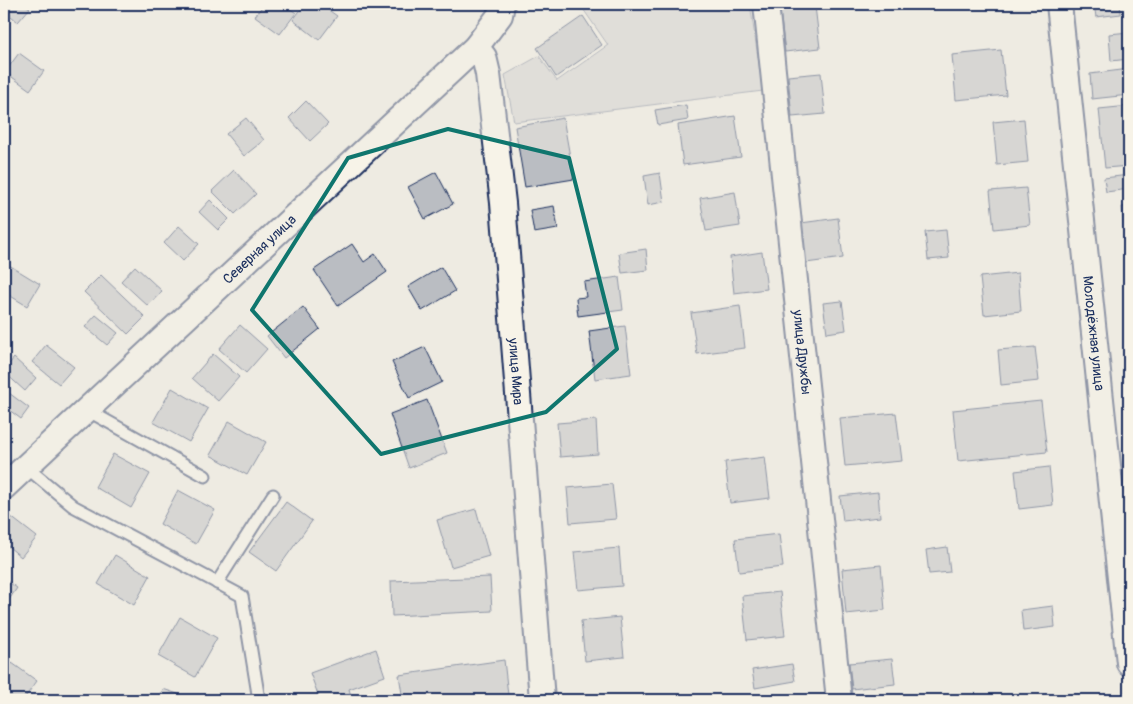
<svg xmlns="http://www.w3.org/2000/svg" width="1133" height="704" viewBox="0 0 1133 704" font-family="Pangolin,sans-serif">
  <rect width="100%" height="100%" fill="#eeebe2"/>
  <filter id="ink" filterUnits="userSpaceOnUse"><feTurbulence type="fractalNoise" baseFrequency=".02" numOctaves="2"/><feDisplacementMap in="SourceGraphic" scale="10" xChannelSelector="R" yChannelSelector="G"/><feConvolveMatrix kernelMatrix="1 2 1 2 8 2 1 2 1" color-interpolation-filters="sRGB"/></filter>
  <g filter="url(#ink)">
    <!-- green -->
    <path fill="#cfcfcf" stroke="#757f96" d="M581,4H750L763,91L514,122L505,75L539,56L557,81L608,45L581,6Z"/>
    <!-- building -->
    <g fill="#babdc2" stroke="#1b2f5e">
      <path d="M10,4H24L30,8L18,22L4,10Z"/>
      <path d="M264,4H284L296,13L280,34L255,16Z"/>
      <path d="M305,4H320L337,16L319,40L293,20Z"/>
      <path d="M1094,4H1120L1121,14L1096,17Z"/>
      <path d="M815,6L820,48L785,52L780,10Z"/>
      <path d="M583,16L602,45L556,77L537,48Z"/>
      <path d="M1129,32V59L1111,61L1109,34Z"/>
      <path d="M1001,50L1006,95L956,100L952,55Z"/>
      <path d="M19,53L44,71L30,90L5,72Z"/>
      <path d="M1129,69V95L1092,99L1090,74Z"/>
      <path d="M821,73L825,114L792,117L788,76Z"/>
      <path d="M306,101L328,124L310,141L289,118Z"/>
      <path d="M686,105L688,120L658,125L655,110Z"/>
      <path d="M1129,106V166L1105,168L1099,109Z"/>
      <path d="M735,116L741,157L683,165L678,125Z"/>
      <path d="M246,118L264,140L244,156L226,134Z"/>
      <path d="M563,118L574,179L525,187L515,127Z"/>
      <path d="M1024,119L1028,162L997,165L993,122Z"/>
      <path d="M234,170L256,194L235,214L212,191Z"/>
      <path d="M436,172L453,204L425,219L408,187Z"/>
      <path d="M660,173L664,202L648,205L644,176Z"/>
      <path d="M1129,175V189L1106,192L1104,178Z"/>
      <path d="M1026,188L1030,225L994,229L990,191Z"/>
      <path d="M735,192L740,226L706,231L700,198Z"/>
      <path d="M210,200L229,219L218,230L199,212Z"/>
      <path d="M554,206L558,229L534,233L530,210Z"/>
      <path d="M1129,206V235H1124L1122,207Z"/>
      <path d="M838,218L843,258L806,263L801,223Z"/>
      <path d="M179,226L199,244L183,261L164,243Z"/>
      <path d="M946,230L949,258L928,260L925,232Z"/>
      <path d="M352,244L364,262L375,254L387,272L338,306L314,270Z"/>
      <path d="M646,249L648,270L622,273L619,253Z"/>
      <path d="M762,252L767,289L734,293L730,257Z"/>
      <path d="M4,262L40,284L27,306L4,292Z"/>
      <path d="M135,266L162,291L148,306L121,281Z"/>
      <path d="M441,267L455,291L422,311L408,287Z"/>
      <path d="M1018,273L1021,311L984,315L980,277Z"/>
      <path d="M101,275L145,317L128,334L84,292Z"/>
      <path d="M619,277L623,310L578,316L576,298L586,297L584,282Z"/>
      <path d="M842,301L846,330L827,333L823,303Z"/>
      <path d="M740,306L745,348L697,354L691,313Z"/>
      <path d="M303,307L320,329L284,358L267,336Z"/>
      <path d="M96,315L118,333L107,345L85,327Z"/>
      <path d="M240,325L267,349L246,373L219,349Z"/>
      <path d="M625,326L631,374L595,379L589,331Z"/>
      <path d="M46,345L74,367L59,384L32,362Z"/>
      <path d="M425,347L442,382L409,398L392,362Z"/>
      <path d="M1035,347L1039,381L1001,385L998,350Z"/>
      <path d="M213,354L239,377L218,401L192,378Z"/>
      <path d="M14,358L36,378L25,391L4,372V370Z"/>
      <path d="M172,388L208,409L189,442L153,422Z"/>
      <path d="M5,390L29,408L21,419L4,406Z"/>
      <path d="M427,400L447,453L409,468L390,414Z"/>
      <path d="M1041,401L1047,452L958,461L953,410Z"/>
      <path d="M896,413L902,461L845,466L840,418Z"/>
      <path d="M596,420L598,454L560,457L557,423Z"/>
      <path d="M229,421L266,442L247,475L210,455Z"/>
      <path d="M113,454L150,474L131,508L95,487Z"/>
      <path d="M765,457L770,498L730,503L725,462Z"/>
      <path d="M1049,467L1053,505L1019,509L1015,471Z"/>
      <path d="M612,484L616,519L570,523L567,488Z"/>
      <path d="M178,490L215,510L196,544L160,524Z"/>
      <path d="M878,492L880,517L843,521L840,496Z"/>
      <path d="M286,502L312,521L276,571L249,552Z"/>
      <path d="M476,509L489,556L451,567L437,520Z"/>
      <path d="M6,513L37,537L21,557L4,543V516Z"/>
      <path d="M779,534L783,567L739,572L735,539Z"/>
      <path d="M947,547L950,572L929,574L926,550Z"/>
      <path d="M619,548L622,586L578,590L574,552Z"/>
      <path d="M115,555L150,576L134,605L98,584Z"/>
      <path d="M881,565L885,610L846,614L842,569Z"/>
      <path d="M490,577L492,611L392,616L391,581Z"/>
      <path d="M4,579L17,588L4,607Z"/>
      <path d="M780,592L785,636L747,640L742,596Z"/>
      <path d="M1053,606L1055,627L1023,631L1021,610Z"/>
      <path d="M180,617L217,638L195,677L158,656Z"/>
      <path d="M620,617L624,657L585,661L581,621Z"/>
      <path d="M376,649L385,676L349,689L351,696L340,700H320L310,673Z"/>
      <path d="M892,659L895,684L852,689L849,663Z"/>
      <path d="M504,660L508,695L468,700H403L399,675Z"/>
      <path d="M12,663L37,681L23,700H4V674Z"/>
      <path d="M792,664L795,681L755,688L752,670Z"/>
      <path d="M163,689L178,694L176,700H159Z"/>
      <path d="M1079,694L1080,700H1036V698Z"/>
    </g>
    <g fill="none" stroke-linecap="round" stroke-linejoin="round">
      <!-- service casing -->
      <g stroke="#1b2f5e" stroke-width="15">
        <g id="service">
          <path d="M87,410L205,476"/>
          <path d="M25,466L73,506L242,596L259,700"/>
          <path d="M217,583L273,495"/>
        </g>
      </g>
      <!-- minor casing -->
      <g stroke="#1b2f5e" stroke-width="28">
        <g id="minor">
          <path id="s1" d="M766,4L839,700"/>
          <path id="s2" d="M1059,4L1129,663"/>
          <path id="s3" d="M476,47L484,57L488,74L503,203L542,700"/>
          <path id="s4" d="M4,487L476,47L500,15L502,4"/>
        </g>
      </g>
      <!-- service -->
      <use href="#service" stroke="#f7f3e8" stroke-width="11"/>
      <!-- minor -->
      <use href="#minor" stroke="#f7f3e8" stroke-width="24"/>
    </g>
  </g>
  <!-- marked area -->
  <path d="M0 0H1133V704H0ZM448,129L569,158L617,349L546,412L381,454L252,310L348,158Z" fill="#eeebe2" fill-opacity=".55" fill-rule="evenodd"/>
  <path fill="none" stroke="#0f766e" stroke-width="4" stroke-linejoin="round" d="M448,129L569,158L617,349L546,412L381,454L252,310L348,158Z"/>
  <g text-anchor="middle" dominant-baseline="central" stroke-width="4" stroke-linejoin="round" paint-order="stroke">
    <!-- street labels -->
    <g font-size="14" fill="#1b2f5e" stroke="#f7f3e8">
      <text stroke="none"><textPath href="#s4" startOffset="349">Северная улица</textPath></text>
      <text stroke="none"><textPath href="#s2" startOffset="331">Молодёжная улица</textPath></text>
      <text stroke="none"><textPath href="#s1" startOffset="350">улица Дружбы</textPath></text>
      <text stroke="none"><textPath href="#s3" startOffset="329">улица Мира</textPath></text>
    </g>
  </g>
  <!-- margin -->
  <rect width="1133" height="704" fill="none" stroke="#f7f3e8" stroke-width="20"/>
  <rect x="10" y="10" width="1113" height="684" fill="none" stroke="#1b2f5e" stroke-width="2" filter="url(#ink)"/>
</svg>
